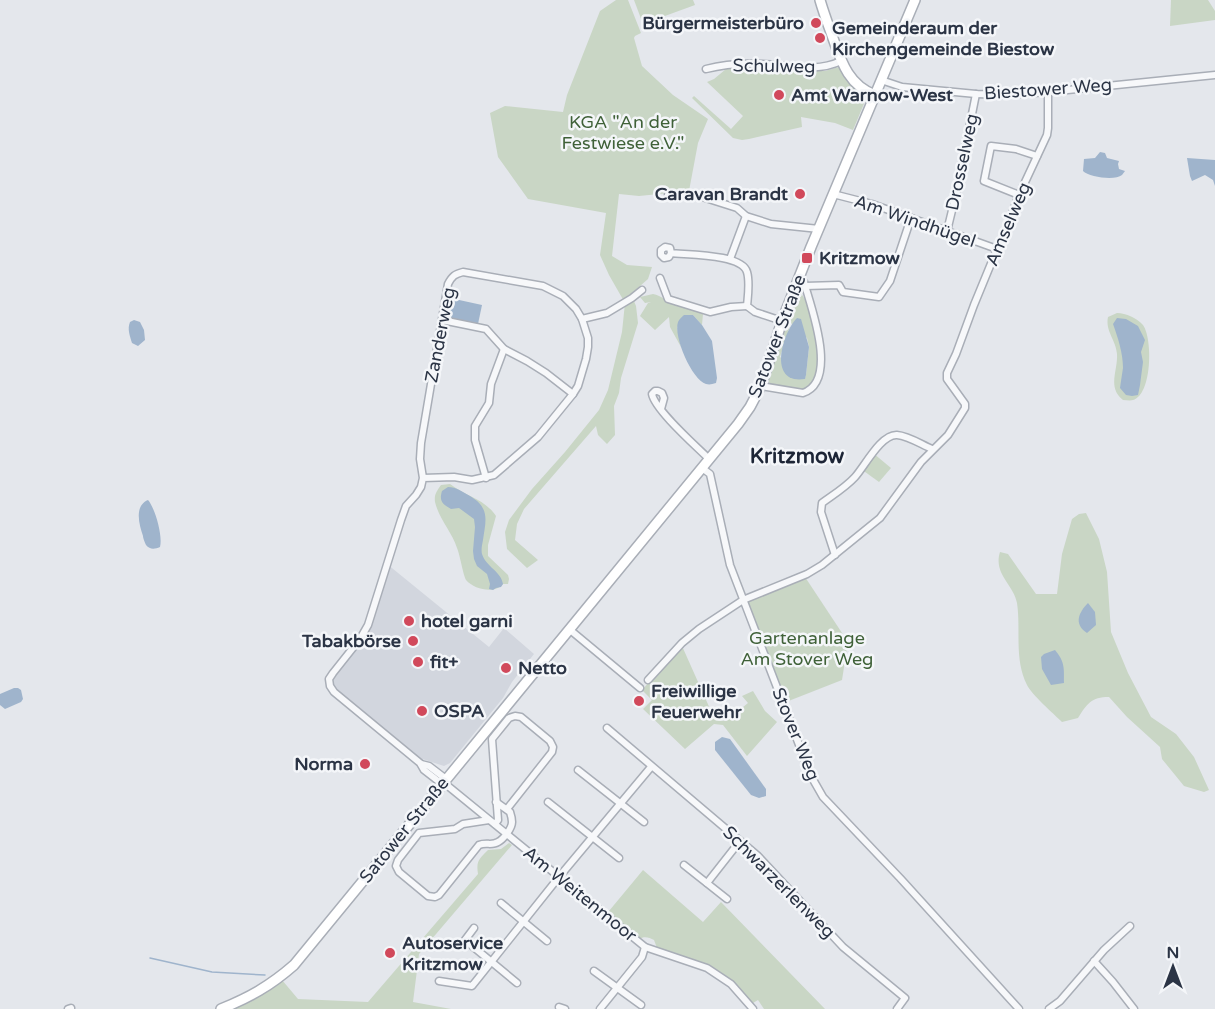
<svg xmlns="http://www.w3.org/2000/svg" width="1215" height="1009" viewBox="0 0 1215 1009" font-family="'Varela Round',sans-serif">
  <rect width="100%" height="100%" fill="#e4e7ec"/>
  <!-- built -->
  <path fill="#d2d6de" d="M387,564L489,647L504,628L534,654L512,682L503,698L450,763L444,766L410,755L330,686L333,673L360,639Z"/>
  <!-- green -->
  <g fill="#c9d6c5" fill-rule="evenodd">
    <path d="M616,0H628L641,33L635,36L634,38L642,66L673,95L708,119L698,143L689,191L639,196L619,194L612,256L627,265L652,267L648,279L631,294L636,306L638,323L621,378L619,393L614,406L615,435L607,444L598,435L596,426L524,509L517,524L515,540L538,560L527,568L507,549L505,532L509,520L532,489L565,452L599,410L608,390L622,332L625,303L609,275L600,255L606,213L528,199L498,157L490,113L505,106L563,112L567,95L600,11Z"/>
    <path d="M634,0H693L695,5L643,24Z"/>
    <path d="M1171,0H1208L1215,11V20L1170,26Z"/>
    <path d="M839,67L848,82L866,99L853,130L835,123L801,117L802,127L749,139L742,140L733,138L692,98L694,96L731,129L743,116L707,82L714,79L726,69L825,71Z"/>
    <path d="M800,292C813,307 822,355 817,373C814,382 810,386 802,390L768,385L767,382L786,323L797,293ZM791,323L807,338L809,347L806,375L805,378L780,357Z"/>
    <path d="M653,294C662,296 663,299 671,303C681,308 693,308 703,314L702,325L693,315L677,327L681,347L670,327L669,317L655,330L640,316L648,303L651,302L645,303L640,297Z"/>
    <path d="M1117,313C1126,313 1137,318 1143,325C1153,339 1152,395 1133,400C1130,401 1126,400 1123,400C1107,387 1118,371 1117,354C1116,340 1105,331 1108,317Z"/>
    <path d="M873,453L891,468L879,482L861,469Z"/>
    <path d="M450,484C465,496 485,499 496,516L488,545V556L508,575L509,579L508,584H503C495,594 475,590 466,580C463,575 460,555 457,548C452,532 439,519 435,502C434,494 437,491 441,485Z"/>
    <path d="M1086,513L1099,539L1107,572L1111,632L1128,673L1151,717L1176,734L1194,757L1209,790L1204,792L1184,786L1162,759L1160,747L1127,717L1109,697C1091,697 1087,704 1078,718L1062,722C1054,714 1031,694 1027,685C1014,659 1021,630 1017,603C1014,585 993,574 1000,552L1008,554L1036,594H1057L1062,554L1072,519L1079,514Z"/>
    <path d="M805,577L848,642L842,680L786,702L748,602Z"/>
    <path d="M682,646L715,720L726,721L748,703L742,696L753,691L765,711L777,722L747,756L723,725L714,724L685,749L643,709L652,700L642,690Z"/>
    <path d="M509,843L512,845L419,954L413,1002L451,1009H230L269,990L282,980L298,999L368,1002L478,874C476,861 479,859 488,850L501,849Z"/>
    <path d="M643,870L703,922L721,902L825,1009H764L758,1000L753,1003L732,982L708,965L657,948L654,940C649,937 644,936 639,939L609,911Z"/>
  </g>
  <!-- water -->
  <g fill="#9fb4cc">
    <path d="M1100,152L1105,153L1107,158L1119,161L1118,164L1119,169L1125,171C1124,172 1123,174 1122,175C1115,181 1089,177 1083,171L1084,159L1095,158Z"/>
    <path d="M1187,158L1215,160V186L1213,180L1205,175L1192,181L1190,176Z"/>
    <path d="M450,298L482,305L478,324L446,318Z"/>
    <path d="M684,315H693L702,325L712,341L717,378L716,383C712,384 710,385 706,384C692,380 673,336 678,322C679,319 682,317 684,315Z"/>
    <path d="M797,318L801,319L809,347L806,375L805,379C767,385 782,333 797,318Z"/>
    <path d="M1117,318L1126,319L1138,326L1145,340L1141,352L1143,362L1140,385L1138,395L1132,396L1126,395L1120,388C1121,381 1122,374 1123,368C1123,353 1118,338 1113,324Z"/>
    <path d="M134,320L140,322L144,330L145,340L138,346L132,343C130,336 127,329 130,322Z"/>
    <path d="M448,487C456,487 463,492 470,496C490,508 486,520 483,540C482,545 481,550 482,554C486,567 501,571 503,584L501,587L496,588L493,590L489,589L490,584L487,574L477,566L474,559L473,551L475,527L474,519L459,508L451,509C442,504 439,501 442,491Z"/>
    <path d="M148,500C155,508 163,536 160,547C155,549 150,550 146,545C145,543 143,538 143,536C139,524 134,506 148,500Z"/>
    <path d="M1088,603L1095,612L1096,625L1087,633C1073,624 1079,612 1088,603Z"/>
    <path d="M1055,650C1065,662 1064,668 1064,683L1051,685L1042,669L1041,657L1044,654Z"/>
    <path d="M14,688H18L21,690L23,699L21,702L5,709L0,705V694Z"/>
    <path d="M722,737L730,739L766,789V796L759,798L751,795L715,750V742Z"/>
  </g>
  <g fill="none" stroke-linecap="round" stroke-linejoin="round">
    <!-- stream -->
    <path stroke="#9fb4cc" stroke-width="1.5" d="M150,958L212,972L265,975"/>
    <!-- street casing -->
    <g stroke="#a9aeb7" stroke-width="9">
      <g id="street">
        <path d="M706,69C725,64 743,63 762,64C789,65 816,73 841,61"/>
        <path d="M881,80L902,87L976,94L1004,95L1048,92L1215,75"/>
        <path d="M833,194L872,204L997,249"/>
        <path d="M668,195H696L737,208L746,216L771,224L819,229"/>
        <path d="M1019,195L984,181L991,146L1016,149L1037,156"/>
        <path d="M947,231L956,194L976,94"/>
        <path d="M671,253L670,248L665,247L661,250V255L664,258L669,257L671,253C688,255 742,254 747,272C750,282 748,295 747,306L755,312L782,321"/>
        <path d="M730,259L746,216"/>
        <path d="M660,278L668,299L710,312L731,307L747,306"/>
        <path d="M805,286L839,285L843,292L879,297L890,281L911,218"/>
        <path d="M582,319L607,313L632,298L642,290"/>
        <path d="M442,320L486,329L504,349L527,361L546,373L573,394"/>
        <path d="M761,386L803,393C839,381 811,307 804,282L800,276"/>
        <path d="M661,409L664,398L662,393L658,391H655L652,394C655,410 696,446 709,459"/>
        <path d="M702,468L710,474L730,565L811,776L823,797L900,878L1019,1009"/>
        <path d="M423,478L454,477L472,480L494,475L538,437L573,394L578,386L586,359L588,347V338L582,319L576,309L563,296L543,286L463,272C455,274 452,276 448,284L421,443L420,459L423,478L421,487L416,495L406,506L401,520L368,625L360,639L333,673L329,679L330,686L334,692L420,763L424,770L442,784"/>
        <path d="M486,478L475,440V426L489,403L491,384L504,349"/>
        <path d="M835,555L821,512L822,503C833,495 846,487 855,477C865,466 881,434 897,435C909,436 922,445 932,449"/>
        <path d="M569,629L640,688"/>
        <path d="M648,680L682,643L699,629L743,600L807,574L822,565L880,518L921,462L948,435L965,408V404L947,379V373L956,354L974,305L997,249L1001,243L1019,195L1047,135L1048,128V92"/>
        <path d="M607,728L758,856L843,947L905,998L897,1009"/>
        <path d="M421,764L429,766L446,779"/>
        <path d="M578,770L644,822"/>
        <path d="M443,782L645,947L707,968L731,984L753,1009"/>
        <path d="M548,802L619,858"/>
        <path d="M489,820L463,824L455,829L419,833L398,860L396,866L399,872L428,896L435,897L439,895L479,845C486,842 492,846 498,842C504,839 512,828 512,822C512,819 511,815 510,812L496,802"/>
        <path d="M495,824L498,820L492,739L509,718L515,716L521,717L550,741L553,747L552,752L507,809"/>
        <path d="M684,865L727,899"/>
        <path d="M707,883L740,841"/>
        <path d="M501,903L547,941"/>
        <path d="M474,928L465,940L517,983"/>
        <path d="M1094,961L1113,982L1134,1009"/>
        <path d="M594,971L641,1005"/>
        <path d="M439,981L472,986L559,877L651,767"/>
        <path d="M559,1007L565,1009"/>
        <path d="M68,1009L71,1008"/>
        <path d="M600,1009L642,957L645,947"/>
        <path d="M1049,1009L1060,1001L1104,950L1130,926"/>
      </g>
    </g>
    <!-- secondary casing -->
    <g stroke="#a9aeb7" stroke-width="12">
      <g id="secondary">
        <path d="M820,0C824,14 829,27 834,41C842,64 850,86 875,95"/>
        <path d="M221,1009C250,997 270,986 294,965L738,424L750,407L761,386L782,321L811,247L915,0"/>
      </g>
    </g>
    <!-- street -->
    <use href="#street" stroke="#f7f8fa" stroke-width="6"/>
    <!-- secondary -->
    <use href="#secondary" stroke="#fff" stroke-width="9"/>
  </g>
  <!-- markers -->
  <g fill="#d1495b" stroke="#f4f6f9" stroke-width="2">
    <circle cx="816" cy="23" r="6"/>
    <circle cx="820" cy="38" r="6"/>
    <circle cx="779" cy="95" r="6"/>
    <circle cx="800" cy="194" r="6"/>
    <rect x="801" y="252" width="12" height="12" rx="3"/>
    <circle cx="409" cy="621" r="6"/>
    <circle cx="413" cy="641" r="6"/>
    <circle cx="418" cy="662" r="6"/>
    <circle cx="506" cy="668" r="6"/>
    <circle cx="639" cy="701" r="6"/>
    <circle cx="422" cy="711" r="6"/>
    <circle cx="365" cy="764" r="6"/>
    <circle cx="390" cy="953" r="6"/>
  </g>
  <g text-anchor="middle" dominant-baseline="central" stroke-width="5" stroke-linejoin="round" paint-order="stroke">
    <!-- poi labels -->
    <g font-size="18" font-weight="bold" fill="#2b3445" stroke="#f4f6f9" text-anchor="start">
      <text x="804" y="23" text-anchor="end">Bürgermeisterbüro</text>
      <text x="832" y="28">Gemeinderaum der<tspan x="832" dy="21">Kirchengemeinde Biestow</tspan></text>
      <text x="791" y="95">Amt Warnow-West</text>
      <text x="788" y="194" text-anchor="end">Caravan Brandt</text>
      <text x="819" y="258">Kritzmow</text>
      <text x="421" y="621">hotel garni</text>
      <text x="401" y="641" text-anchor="end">Tabakbörse</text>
      <text x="430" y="662">fit+</text>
      <text x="518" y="668">Netto</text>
      <text x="651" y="691">Freiwillige<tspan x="651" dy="21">Feuerwehr</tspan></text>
      <text x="434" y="711">OSPA</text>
      <text x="353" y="764" text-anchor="end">Norma</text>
      <text x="402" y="943">Autoservice<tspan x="402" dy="21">Kritzmow</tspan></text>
    </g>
    <!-- street labels -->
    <g font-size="18" fill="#2b3445" stroke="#f4f6f9">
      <text transform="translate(774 66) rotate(1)">Schulweg</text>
      <text transform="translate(1048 89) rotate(-4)">Biestower Weg</text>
      <text transform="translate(962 162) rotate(-78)">Drosselweg</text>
      <text transform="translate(915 221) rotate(19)">Am Windhügel</text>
      <text transform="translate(1008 224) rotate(-67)">Amselweg</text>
      <text transform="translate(440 335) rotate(-79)">Zanderweg</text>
      <text transform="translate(777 336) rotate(-69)">Satower Straße</text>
      <text transform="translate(796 734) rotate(68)">Stover Weg</text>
      <text transform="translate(404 830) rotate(-51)">Satower Straße</text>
      <text transform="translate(779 882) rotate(45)">Schwarzerlenweg</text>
      <text transform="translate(580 894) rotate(39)">Am Weitenmoor</text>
    </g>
    <!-- park labels -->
    <g font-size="18" fill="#3f6138" stroke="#f4f6f9">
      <text x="623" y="122">KGA "An der<tspan x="623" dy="21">Festwiese e.V."</tspan></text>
      <text x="807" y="638">Gartenanlage<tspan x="807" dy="21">Am Stover Weg</tspan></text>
    </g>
    <!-- quarter labels -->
    <g font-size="21" font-weight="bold" fill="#1d2536" stroke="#f4f6f9">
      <text x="797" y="456">Kritzmow</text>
    </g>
  </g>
  <!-- north arrow -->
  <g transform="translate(1173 967)" stroke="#f4f6f9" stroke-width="4.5" paint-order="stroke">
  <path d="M0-4.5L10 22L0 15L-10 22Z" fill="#2b3445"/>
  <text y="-9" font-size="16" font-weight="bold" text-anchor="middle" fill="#2b3445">N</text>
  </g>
</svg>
